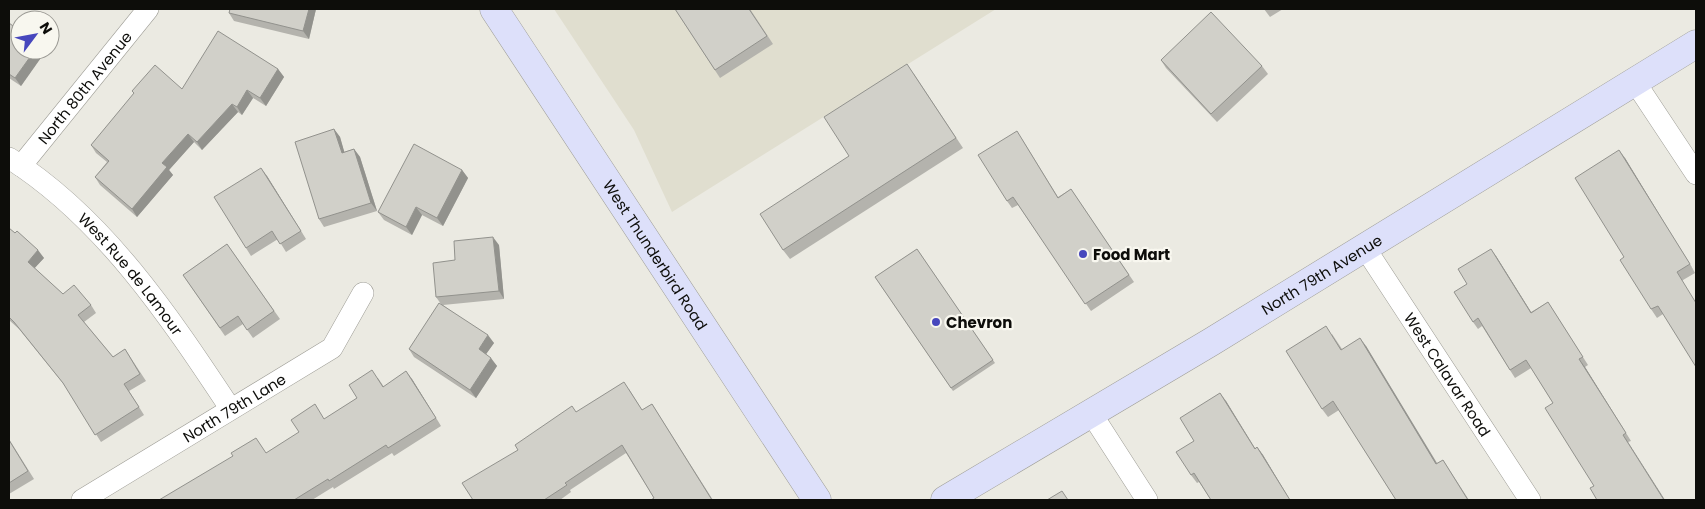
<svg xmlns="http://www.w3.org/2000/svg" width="1705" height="509" viewBox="0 0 1705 509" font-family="Poppins,sans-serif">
  <rect width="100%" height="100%" fill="#ebeae2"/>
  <!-- built -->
  <path fill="#e0decf" d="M554,9H996L672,212L634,130Z"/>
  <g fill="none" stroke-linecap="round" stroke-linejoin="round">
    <!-- street casing -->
    <g stroke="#9e9d96" stroke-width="22">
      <g id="street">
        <path d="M1635,82L1696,174"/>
        <path id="s1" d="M9,158C104,218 169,316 230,408"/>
        <path id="s2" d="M21,166L148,9"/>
        <path id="s3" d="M1365,248L1530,500"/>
        <path d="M1091,413L1147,500"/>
        <path id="s4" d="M82,500L332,348L363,293"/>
      </g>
    </g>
    <!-- secondary casing -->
    <g stroke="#9e9d96" stroke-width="29">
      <g id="secondary">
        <path id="s5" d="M494,9L817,500"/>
        <path id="s6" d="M945,500L1211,342L1696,44"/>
      </g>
    </g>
    <!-- street -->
    <use href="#street" stroke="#fff" stroke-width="21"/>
    <!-- secondary -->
    <use href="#secondary" stroke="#dde0fa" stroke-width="28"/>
  </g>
  <!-- wall -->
  <g fill="#b4b3ad">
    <path d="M316,9L309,39L234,21L229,13Z"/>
    <path d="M675,9H750L773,44L720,78Z"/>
    <path d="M1264,9H1283L1270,17Z"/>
    <path d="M9,23L45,52L21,86L9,78Z"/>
    <path d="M1161,60L1262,66L1268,74L1217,122L1166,68Z"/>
    <path d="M278,69L284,77L266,106L253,98L242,115L238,112L202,150L194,142L169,170L173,175L137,217L100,185L95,177L107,162L96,153L91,145L134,94L132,91L182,89Z"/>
    <path d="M914,74L963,148L790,259L783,250L849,156Z"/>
    <path d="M334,129L340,137L344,152L354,149L360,157L377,211L324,227L319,219Z"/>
    <path d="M1022,139L1058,197L1071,189L1134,282L1091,311L1018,205L1012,208L1007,201Z"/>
    <path d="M1625,158L1695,273L1683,280L1663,314L1657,318L1651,309L1624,257Z"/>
    <path d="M462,170L468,178L443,226L422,215L412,235L384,220L378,212Z"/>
    <path d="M267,176L306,239L286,252L278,239L251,256L246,248Z"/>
    <path d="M9,228L44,258L34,268L63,294L91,305L96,313L84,322L113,357L125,349L146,381L129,391L144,415L101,442L66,387L19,329L9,320Z"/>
    <path d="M227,244L280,319L253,338L243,324L225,336L183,275Z"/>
    <path d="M499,245L504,299L443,305L494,343L486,354L497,366L476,398L414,357L409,349L441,304L436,297L455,260Z"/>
    <path d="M917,249L995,363L953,391L875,277Z"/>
    <path d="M1496,256L1531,312L1548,302L1588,365L1585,367L1631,441L1628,442L1594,486L1553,403L1531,368L1515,378L1482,326L1478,329L1473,322L1467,284Z"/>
    <path d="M1332,334L1342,349L1366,346L1437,463L1443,460L1469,500H1396L1339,410L1328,417L1322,409Z"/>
    <path d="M378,378L384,387L412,379L441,426L394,456L392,453L334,489L333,487L312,500H159L266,453L325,419L357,398Z"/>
    <path d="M629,389L642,410L652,404L713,500H651L654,498L626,453L570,490L571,492L560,500H473L518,450L576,412Z"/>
    <path d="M1226,401L1255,448L1257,447L1263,455L1290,500H1211L1199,482L1197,483L1191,475L1194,441Z"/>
    <path d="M9,439L34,479L9,494Z"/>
  </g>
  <!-- shaded-wall -->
  <g fill="#92928d">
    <path d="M309,9H316L309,39L303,31Z"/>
    <path d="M35,50H43L45,52L21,86L15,78Z"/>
    <path d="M278,69L284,77L266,106L260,98Z"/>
    <path d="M247,90L253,98L242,115L237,107Z"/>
    <path d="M232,104L238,112L202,150L197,142Z"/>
    <path d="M334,129L340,137L347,161L342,153Z"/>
    <path d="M188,134L194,142L169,170L173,175L137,217L132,209L162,163Z"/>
    <path d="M354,149L360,157L377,211L371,203Z"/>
    <path d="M1619,150L1625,158L1695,273L1690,264Z"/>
    <path d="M261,168L267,176L306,239L301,231Z"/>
    <path d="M462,170L468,178L443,226L437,218Z"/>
    <path d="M416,207L422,215L412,235L406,227Z"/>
    <path d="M493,237L499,245L504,299L499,291Z"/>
    <path d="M1491,249L1496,256L1536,320L1531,313Z"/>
    <path d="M38,250L44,258L33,270L28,262Z"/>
    <path d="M488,335L494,343L484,357L479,349Z"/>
    <path d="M1360,338L1366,346L1442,472L1436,464Z"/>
    <path d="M491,358L497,366L476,398L470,390Z"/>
    <path d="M1579,359L1585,367L1631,441L1626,433Z"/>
    <path d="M406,371L412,379L441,426L436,418Z"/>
    <path d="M1220,393L1226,401L1260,457Z"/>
    <path d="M1623,435L1628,442L1665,500H1664Z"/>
    <path d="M1257,447L1263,455L1290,500Z"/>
  </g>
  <!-- building -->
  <g fill="#d1d0c9" stroke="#92928d">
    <path d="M230,9H309L303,31L229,13Z"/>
    <path d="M675,9H749L767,36L715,70Z"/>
    <path d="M1211,12L1262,66L1211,114L1161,60Z"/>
    <path d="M9,23L20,31V50H35L15,78L9,74Z"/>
    <path d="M218,31L278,69L260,98L247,90L237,107L232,104L197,142L188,134L162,163L167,167L132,209L95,177L109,161L91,145L134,93L132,91L155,65L182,89Z"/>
    <path d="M907,64L956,138L783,250L760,214L849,156L824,117Z"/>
    <path d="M334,129L342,153L354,149L371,203L319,219L295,142Z"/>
    <path d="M1017,131L1058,198L1071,189L1129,275L1085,304L1013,197L1007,201L978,155Z"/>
    <path d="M414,144L462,170L437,218L416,207L406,227L378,212Z"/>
    <path d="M1619,150L1690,264L1677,272L1696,303V367L1658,306L1651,309L1620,260L1624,257L1575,178Z"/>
    <path d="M261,168L301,231L280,244L272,231L246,248L214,197Z"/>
    <path d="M9,228L15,233L17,231L38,250L28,262L63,294L74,285L91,305L78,315L113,357L125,349L140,374L124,384L139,407L95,435L63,383L14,322L9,317Z"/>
    <path d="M493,237L499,291L436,297L433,263L455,260L454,241Z"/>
    <path d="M227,244L274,311L247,330L238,316L220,328L183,275Z"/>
    <path d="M917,249L993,360L951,388L875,277Z"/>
    <path d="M1491,249L1531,313L1548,302L1583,357L1579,359L1626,433L1623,435L1664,500H1597L1590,488L1594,486L1545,408L1553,403L1526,360L1510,370L1478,318L1473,322L1454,292L1467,284L1458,269Z"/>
    <path d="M439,303L488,335L479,349L491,358L470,390L409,349Z"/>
    <path d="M1326,326L1341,350L1360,338L1436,464L1443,460L1468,500H1396L1333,401L1322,409L1286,351Z"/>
    <path d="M372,370L383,387L406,371L436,418L388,448L386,445L329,481L328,479L294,500H159L233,456L231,453L256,438L266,453L299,432L291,420L315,404L324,419L357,398L349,385Z"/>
    <path d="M624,382L642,410L652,404L712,500H651L654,498L622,445L565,483L567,485L544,500H473L462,483L518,450L515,445L572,406L576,412Z"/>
    <path d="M1220,393L1255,449L1257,447L1290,500H1211L1194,473L1191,475L1176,452L1194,441L1180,418Z"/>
    <path d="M9,440L28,471L9,483Z"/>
    <path d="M1062,491L1068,500H1047Z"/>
  </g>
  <!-- markers -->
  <g fill="#4747bd" stroke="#f8f7ef" stroke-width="2">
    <circle cx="1083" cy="254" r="5"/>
    <circle cx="936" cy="322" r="5"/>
  </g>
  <g text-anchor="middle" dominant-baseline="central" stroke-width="4.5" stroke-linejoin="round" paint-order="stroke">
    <!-- street labels -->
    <g font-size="15" fill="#0d0d0a" stroke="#f8f7ef">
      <text stroke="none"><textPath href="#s2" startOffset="101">North 80th Avenue</textPath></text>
      <text stroke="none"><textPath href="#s5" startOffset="294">West Thunderbird Road</textPath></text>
      <text stroke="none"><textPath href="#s1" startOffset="169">West Rue de Lamour</textPath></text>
      <text stroke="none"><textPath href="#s6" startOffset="439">North 79th Avenue</textPath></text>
      <text stroke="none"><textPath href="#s3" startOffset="151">West Calavar Road</textPath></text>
      <text stroke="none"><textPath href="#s4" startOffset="178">North 79th Lane</textPath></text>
    </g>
    <!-- poi labels -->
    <g font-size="15" font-weight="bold" fill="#0d0d0a" stroke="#f8f7ef" text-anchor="start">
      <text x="1093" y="254">Food Mart</text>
      <text x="946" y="322">Chevron</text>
    </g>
  </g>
  <!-- border -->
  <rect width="1705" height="509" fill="none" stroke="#0d0d0a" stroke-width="20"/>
  <!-- north arrow -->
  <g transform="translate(35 35) rotate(58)"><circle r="24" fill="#f8f7ef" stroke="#9a9993"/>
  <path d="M0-4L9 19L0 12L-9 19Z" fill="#4747bd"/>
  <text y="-8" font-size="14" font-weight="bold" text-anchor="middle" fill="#0d0d0a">N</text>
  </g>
</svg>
